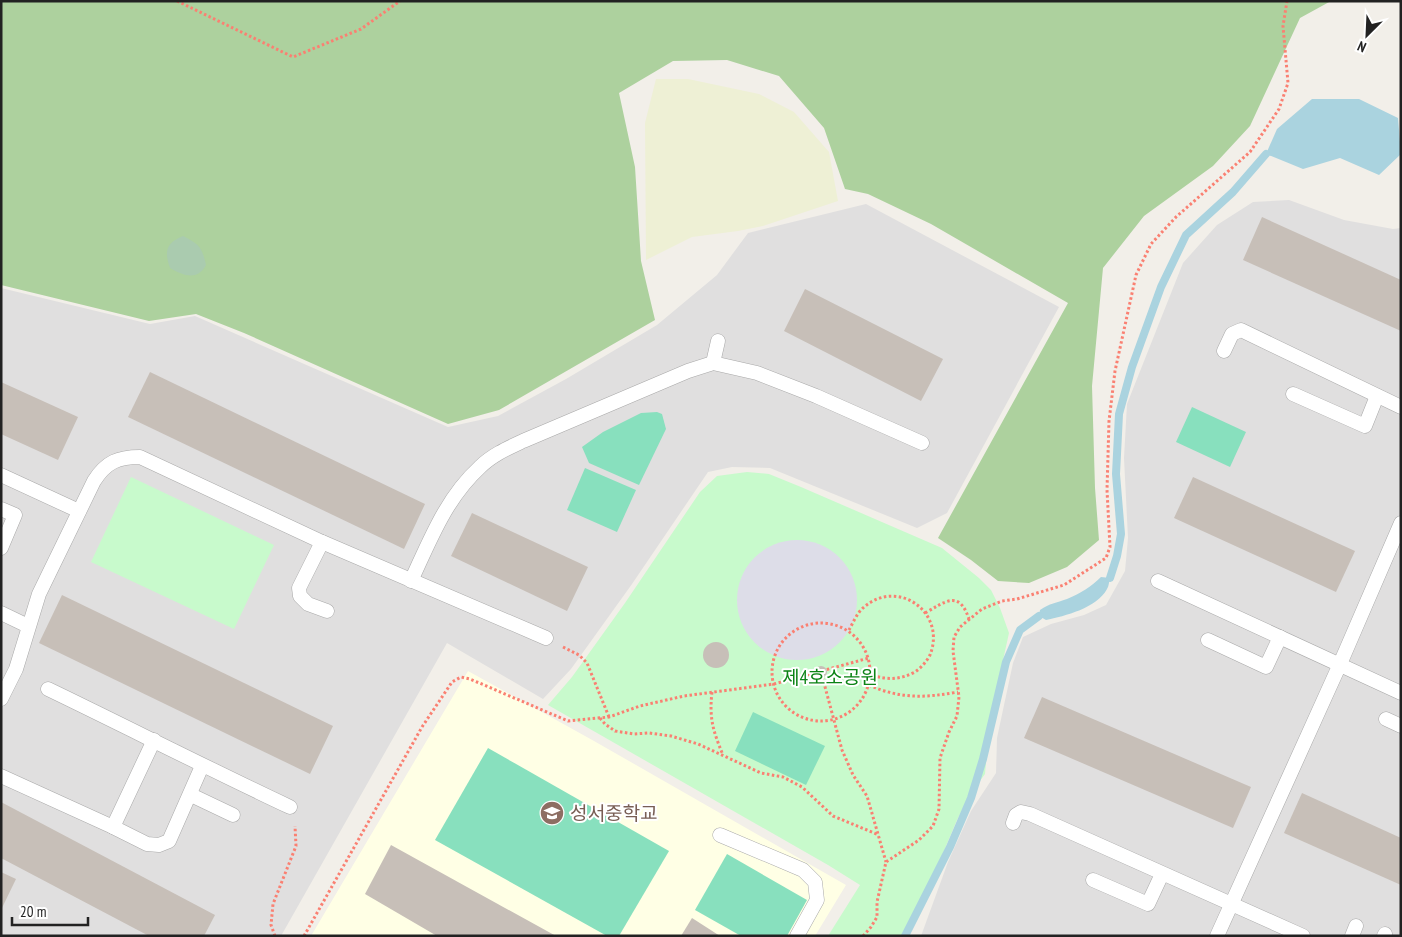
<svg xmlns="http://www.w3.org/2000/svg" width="1402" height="937" viewBox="0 0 1402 937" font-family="'PT Sans Narrow','Noto Sans KR',sans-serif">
  <rect width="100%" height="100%" fill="#f2efe9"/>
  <!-- residential -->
  <g fill="#e0dfdf">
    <path d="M1289,200L1344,220L1393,229L1401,228V936H921L948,862L971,811L996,773L997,738L1013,663L1023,637L1051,624L1084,615L1106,605L1125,571L1128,538L1124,458L1127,404L1183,263L1217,225L1253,202Z"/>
    <path d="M866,204L1059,307L947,513L917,528L770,468L732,467L708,472L632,584L571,669L543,699L447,643L281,936H1V288L150,324L195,316L448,427L498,416L566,379L657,325L717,275L748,233Z"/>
  </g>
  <!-- education -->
  <path fill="#ffffe5" d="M468,671L594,741L846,885L815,936H311Z"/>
  <!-- farmland -->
  <path fill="#eef0d5" d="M656,79H688L759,94L794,112L829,152L838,201L763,226L738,231L692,237L646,260L645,123Z"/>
  <!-- forest -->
  <path fill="#add19e" d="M1,1H1331L1300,18L1250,126L1213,166L1144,216L1103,268L1092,386L1095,488L1099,540L1067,567L1029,583L998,581L971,560L938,538L1068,303L931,224L868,194L845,189L824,128L779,76L727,60L673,61L619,93L635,167L641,261L655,320L499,410L448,424L244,333L196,314L149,321L1,285Z"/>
  <!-- cemetery -->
  <path fill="#aacbaf" d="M183,236C199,244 202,247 206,265C197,281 184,276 170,268C164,251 166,243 183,236Z"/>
  <!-- park -->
  <g fill="#c8facc">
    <path d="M747,472L769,474L801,487L942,548L979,578L991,590L1000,608L1009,633L990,719L985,774L969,796L957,820L908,936H828L860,885L828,865L548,705L572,677L625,603L700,492L717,476Z"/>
    <path d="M131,477L274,545L234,629L91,562Z"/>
  </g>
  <!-- pitch -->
  <g fill="#88e0be">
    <path d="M1192,407L1246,432L1230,467L1176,442Z"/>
    <path d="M657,412L662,414L666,429L639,485L589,463L582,447L603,432L641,413Z"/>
    <path d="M585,468L636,490L617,532L567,510Z"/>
    <path d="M753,712L825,746L806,785L735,751Z"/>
    <path d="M488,748L669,851L619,936H607L435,840Z"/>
    <path d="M727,854L807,900L787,936H741L695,910Z"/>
  </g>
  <!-- plaza -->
  <circle fill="#dddde8" cx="797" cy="600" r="60"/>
  <!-- water -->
  <g fill="#aad3df">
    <path d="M1312,99H1359L1398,118L1401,154L1379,175L1340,158L1303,169L1266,154L1277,129Z"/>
    <path d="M1101,577L1110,578C1109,581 1109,586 1107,589C1097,608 1065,616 1046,620L1039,616L1040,610C1050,603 1056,603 1067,599C1081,593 1091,587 1101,577Z"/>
  </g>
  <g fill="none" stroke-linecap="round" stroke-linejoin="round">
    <!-- stream -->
    <g stroke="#aad3df" stroke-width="8">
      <path d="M1110,578L1117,556L1121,534L1116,474L1119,414L1132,367L1161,287L1186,235L1233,192L1266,154"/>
      <path d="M905,936L950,847L971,798L983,759L1006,662L1020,630L1039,616"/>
    </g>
  </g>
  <!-- building -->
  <g fill="#c7bfb8">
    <path d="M1262,217L1401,280V331L1243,260Z"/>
    <path d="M805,289L943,359L921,401L784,331Z"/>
    <path d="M150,372L425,504L404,549L128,417Z"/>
    <path d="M1,382L78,417L58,460L1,434Z"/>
    <path d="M1193,477L1355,551L1336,592L1174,518Z"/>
    <path d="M472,513L588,567L567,611L451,556Z"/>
    <path d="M62,595L333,726L310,774L39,643Z"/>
    <circle cx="716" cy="655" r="13"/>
    <circle cx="821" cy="672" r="6"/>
    <path d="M1042,697L1251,787L1233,828L1024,738Z"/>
    <path d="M1302,793L1401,838V885L1284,833Z"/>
    <path d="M1,802L215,915L204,936H149L1,858Z"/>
    <path d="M391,845L556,936H437L365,894Z"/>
    <path d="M1,872L16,879L1,910Z"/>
    <path d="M692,918L720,936H681Z"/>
  </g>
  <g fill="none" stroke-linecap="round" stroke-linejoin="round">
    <!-- lane casing -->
    <g stroke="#a9a9a9" stroke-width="15">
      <g id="lane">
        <path d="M1224,351L1232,334L1241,330L1401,407"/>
        <path d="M713,363L718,341"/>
        <path d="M1293,394L1365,426L1377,396"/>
        <path d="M1,475L79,511"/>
        <path d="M1,509L15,515L1,548"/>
        <path d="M322,542L299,588L300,596L308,604L327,611"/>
        <path d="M411,581C430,540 446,498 480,467C492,455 508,448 523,441L688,371L713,363L757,373L816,396L922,443"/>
        <path d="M1158,581L1401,693"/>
        <path d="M1,613L28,626"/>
        <path d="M1208,640L1266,667L1280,637"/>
        <path d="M48,689C129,728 209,769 290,807"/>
        <path d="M1,699L16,669L39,594L94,481C106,462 118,457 140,457L322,542L546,638"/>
        <path d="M1386,719L1401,726"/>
        <path d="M1,776L113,827L147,844L159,845L169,841L202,766"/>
        <path d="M191,795L233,815"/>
        <path d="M1013,823L1016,815L1021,812L1030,814L1303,936"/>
        <path d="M113,827L154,740"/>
        <path d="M720,835L803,870L815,882L817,900L797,936"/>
        <path d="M1093,880L1148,904L1162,874"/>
        <path d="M1217,936L1340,664L1401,523"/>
        <path d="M1352,936L1356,926"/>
        <path d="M1384,936L1385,934"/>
      </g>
    </g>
    <!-- path -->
    <g stroke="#fa8072" stroke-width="3" stroke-dasharray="2.5 2.5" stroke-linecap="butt">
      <path d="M177,1L293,57L361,29L400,1"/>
      <path d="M925,613C945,602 959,589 969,619"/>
      <circle cx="821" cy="672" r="49"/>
      <path d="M849,630C853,623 857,613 863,608C897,577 947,612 930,655C927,661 921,668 915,672C900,680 887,680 871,675"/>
      <path d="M563,647L579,655L587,663L609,717"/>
      <path d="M821,672L842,750L853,775L867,796L886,862"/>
      <path d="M869,685C900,699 925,698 958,692"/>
      <path d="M712,692C709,718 713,731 723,755"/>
      <path d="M600,718L605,724L615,731L634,734L649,733L671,736L698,744L761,773L783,777L802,787L833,816L879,835"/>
      <path d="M275,936L271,925L273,904L296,846L295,826"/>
      <path d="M304,936L422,727L452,682L461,677L470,679L568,721L609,717L640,706L684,696L774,684L869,658"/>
      <path d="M863,936L871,927L877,917V902L886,862L919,840L933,826L939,809L940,758L949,732L957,716L959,697L953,651L954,637L960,627L982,609L1002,601L1017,599L1064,585L1106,558L1110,547L1107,490L1109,421L1115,371L1136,275L1151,244L1176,217L1250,152L1279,109L1288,83L1283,26L1287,1"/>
    </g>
    <!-- lane -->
    <use href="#lane" stroke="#fff" stroke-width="14"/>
  </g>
  <!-- icons -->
  <defs>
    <g id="school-disc" transform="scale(1.25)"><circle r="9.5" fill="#8d6e63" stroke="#fff"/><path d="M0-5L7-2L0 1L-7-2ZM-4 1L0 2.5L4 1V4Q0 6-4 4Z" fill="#fff"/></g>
  </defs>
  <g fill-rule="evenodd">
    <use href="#school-disc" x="552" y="813"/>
  </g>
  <g text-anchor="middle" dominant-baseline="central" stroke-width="4" stroke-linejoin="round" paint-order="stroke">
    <!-- park labels -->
    <g font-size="19" fill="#0c8416" stroke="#fff">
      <text x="830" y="677">제4호소공원</text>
    </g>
    <!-- education labels -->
    <g font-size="19" fill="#785e54" stroke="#fff" text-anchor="start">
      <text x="570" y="813">성서중학교</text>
    </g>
  </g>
  <!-- border -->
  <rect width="1402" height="937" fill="none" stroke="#222222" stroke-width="5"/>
  <!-- north arrow -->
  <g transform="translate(1367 35) rotate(204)" stroke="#ffffff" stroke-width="4" paint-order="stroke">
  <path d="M0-4L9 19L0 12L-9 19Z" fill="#222222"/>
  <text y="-8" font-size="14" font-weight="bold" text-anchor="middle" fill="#222222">N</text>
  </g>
  <!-- scale -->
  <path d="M12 917v8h76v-8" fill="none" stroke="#222222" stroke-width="2.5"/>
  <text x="20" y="917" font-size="15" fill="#222222" stroke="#ffffff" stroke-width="4" paint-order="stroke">20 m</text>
</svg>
